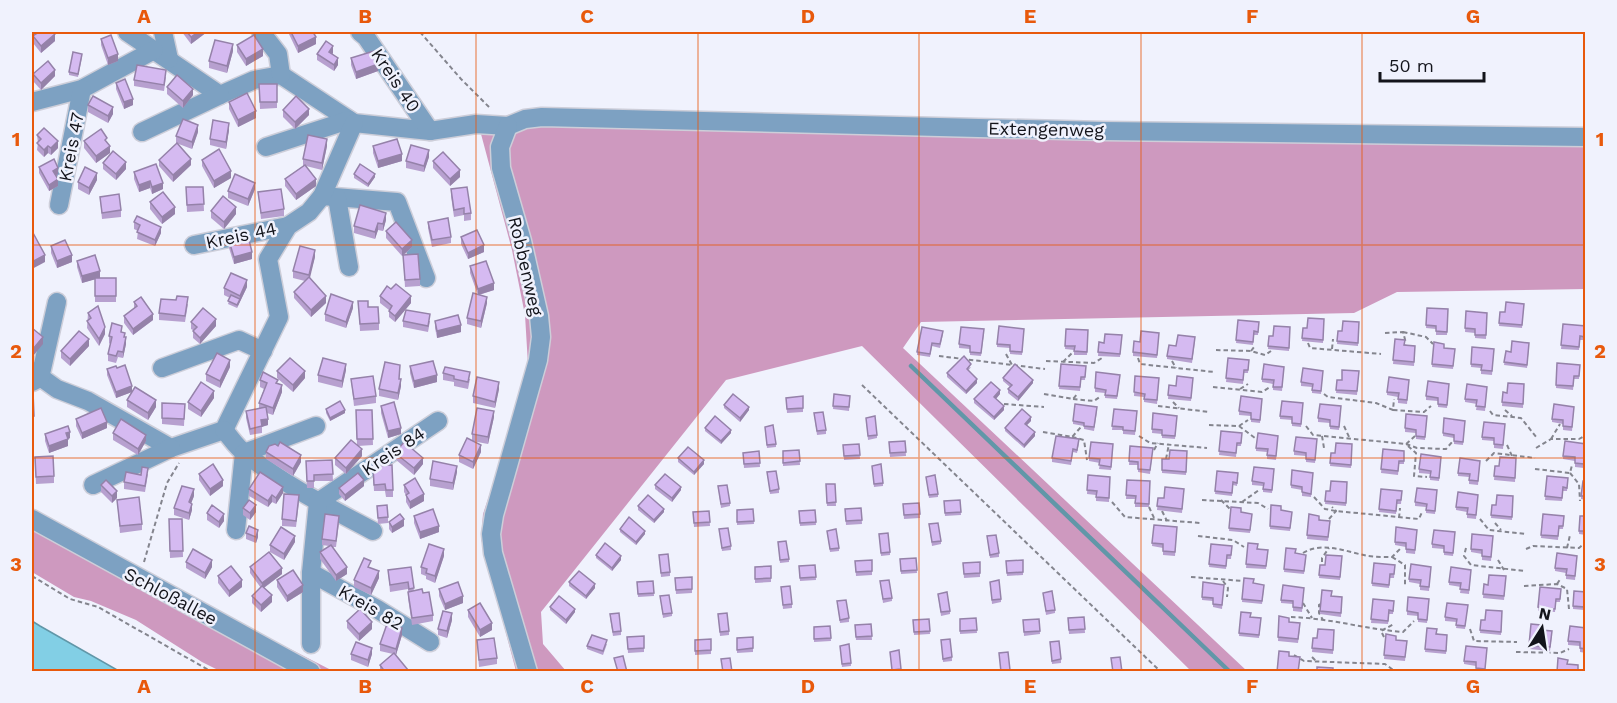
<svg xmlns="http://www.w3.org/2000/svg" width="1617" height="703" viewBox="0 0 1617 703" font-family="'Work Sans',sans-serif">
  <rect width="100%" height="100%" fill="#f0f2fd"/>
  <!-- forest -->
  <g fill="#ce99bf">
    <path d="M524,125L1585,143V289L1397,292L1354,313L921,322L903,348L1247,671H1191L862,346L726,380L541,612L543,644L566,671H516L481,539L483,514L501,460L528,365L525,315L512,250L481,134Z"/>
    <path d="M32,510L165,585L333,671H220L202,662L136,620L91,601L74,597L32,572Z"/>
  </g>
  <!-- water -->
  <path fill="#82cfe5" stroke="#6197a8" stroke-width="1.5" d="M32,621L40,626L119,671H32Z"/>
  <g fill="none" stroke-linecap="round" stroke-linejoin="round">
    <!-- stream -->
    <path stroke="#6197a8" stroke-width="4.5" d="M911,366L1230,672"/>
    <!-- minor casing -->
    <g stroke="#cdced9" stroke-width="21">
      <g id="minor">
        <path d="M32,32H33"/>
        <path d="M127,32L220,95L254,80L281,75L354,123L430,131L476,124L508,126L525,119L542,117L1103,131L1586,137"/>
        <path d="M163,32L169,59"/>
        <path d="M261,32L278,54L281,75"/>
        <path d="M360,32L366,37L430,131"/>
        <path d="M32,102L82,89L154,50"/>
        <path d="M508,126L500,147L501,168L522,241L539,316L541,337L538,360L494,515L491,534L493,553L528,672"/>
        <path d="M142,132L220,95"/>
        <path d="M266,147L349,120"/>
        <path d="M322,196L397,202L426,278"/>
        <path d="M337,198L349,267"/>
        <path d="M59,205L82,89"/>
        <path d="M194,245L288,226"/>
        <path d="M162,368L239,340L263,351"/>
        <path d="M32,371L57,389L88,401L171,448L224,430L279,317L268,259L288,226L309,212L322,196L354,123"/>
        <path d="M32,382L40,378L57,302"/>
        <path d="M224,430C231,438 237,448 246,454C284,485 330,508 373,531"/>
        <path d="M93,485L171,448"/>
        <path d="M32,519L311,672"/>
        <path d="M236,530L244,453L316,426"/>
        <path d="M311,573L377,609L430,642"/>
        <path d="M311,644V573L318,502L438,421"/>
      </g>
    </g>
    <!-- path -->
    <g stroke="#84858e" stroke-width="2" stroke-dasharray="4.5 3" stroke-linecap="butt">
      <path d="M420,32L461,79L491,109"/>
      <path d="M1403,332L1426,337L1433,344"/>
      <path d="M1385,333L1403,332L1406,343"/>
      <path d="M1308,343L1310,348L1381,354"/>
      <path d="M1332,349L1333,339"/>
      <path d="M1216,350L1251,351L1265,355L1271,351"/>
      <path d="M1251,351L1255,346"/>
      <path d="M1006,354L1012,365"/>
      <path d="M939,356L1045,369"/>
      <path d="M1138,358L1140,364L1214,372"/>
      <path d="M1046,361L1094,363L1102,358"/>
      <path d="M1172,361L1176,368"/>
      <path d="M1063,362L1072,353"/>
      <path d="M862,385L1161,672"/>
      <path d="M1213,387L1262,392L1270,387"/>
      <path d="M1240,389L1248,384"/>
      <path d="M1044,394L1073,399L1078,393"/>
      <path d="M1324,394L1328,397L1376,403L1393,410L1394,399"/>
      <path d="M1073,399L1094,401L1101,396"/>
      <path d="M1173,402L1179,408"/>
      <path d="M1004,404L1044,407"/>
      <path d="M1158,406L1210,412"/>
      <path d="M1393,410L1424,412L1431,406"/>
      <path d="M1505,410L1512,416"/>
      <path d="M1490,411L1493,415L1521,418L1537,438"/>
      <path d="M1209,425L1239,426L1248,420"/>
      <path d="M1239,426L1255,438"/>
      <path d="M1306,426L1313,435L1406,444L1415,436"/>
      <path d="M1344,426L1350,439"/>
      <path d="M1043,432L1072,437L1081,427"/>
      <path d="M1139,436L1150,443L1207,448"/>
      <path d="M1322,436L1324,448"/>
      <path d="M1072,437L1084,440L1087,460"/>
      <path d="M1551,439L1560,424"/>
      <path d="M1406,444L1417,448L1446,449L1453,441"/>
      <path d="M1507,445L1512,456"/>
      <path d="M1408,446L1416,453L1414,476L1427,477"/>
      <path d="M1536,448L1551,439H1579L1586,435"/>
      <path d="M1154,450L1158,443"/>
      <path d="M1166,459L1169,444"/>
      <path d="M1486,461L1494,453L1535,458"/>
      <path d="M1535,469L1570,473L1572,465"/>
      <path d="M1570,473L1579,484L1580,501"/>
      <path d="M1314,497L1325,509L1336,511L1419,519L1422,512"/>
      <path d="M1202,500L1258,503L1268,509"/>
      <path d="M1221,500L1231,510"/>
      <path d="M1112,502L1125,517L1200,523"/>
      <path d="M1242,502L1259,490"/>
      <path d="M1149,507L1155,520"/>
      <path d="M1162,511L1167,521"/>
      <path d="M1399,518L1400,508"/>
      <path d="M1329,519L1336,511L1332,507"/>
      <path d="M1480,519L1489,530L1526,534"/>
      <path d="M1495,523L1501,530"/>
      <path d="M1198,536L1233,540L1244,547"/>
      <path d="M1466,548L1464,556L1471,565L1525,571"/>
      <path d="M1567,548L1570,535"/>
      <path d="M1526,549L1533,546L1579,548L1586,542"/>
      <path d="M1303,553C1323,541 1347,552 1368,556C1376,557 1385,557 1392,557L1400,549"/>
      <path d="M1392,557L1405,565V585"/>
      <path d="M1498,560L1504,570"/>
      <path d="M144,562L167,483L179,463"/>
      <path d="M1322,562V558L1329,548"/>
      <path d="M32,576L70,599L98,607L212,672"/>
      <path d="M1191,577L1244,581"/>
      <path d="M1223,581L1228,588L1227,597"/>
      <path d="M1557,584L1561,578"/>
      <path d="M1524,586L1557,584L1567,589L1569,609"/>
      <path d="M1303,603L1312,618"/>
      <path d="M1321,604L1319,605V613L1323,620"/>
      <path d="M1291,617C1329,618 1365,629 1403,632L1414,621"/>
      <path d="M1470,629L1474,641L1517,642"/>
      <path d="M1384,637L1381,631L1394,624"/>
      <path d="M1516,652L1560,653L1569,649"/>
      <path d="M1294,655L1304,661L1385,664L1396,672"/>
      <path d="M1312,657L1317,662"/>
    </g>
    <!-- minor -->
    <use href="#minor" stroke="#7da1c2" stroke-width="18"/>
  </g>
  <!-- wall -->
  <g fill="#b7a0cf">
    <path d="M182,32H207L191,44Z"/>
    <path d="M288,32H313L316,44L298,53Z"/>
    <path d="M33,36L55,41L41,53L33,43Z"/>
    <path d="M101,39L118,61L108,65L101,45Z"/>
    <path d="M237,45L263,56L246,66L237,52Z"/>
    <path d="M233,51L227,73L209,68V61Z"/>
    <path d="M333,53L332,54L338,65L334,71L317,60V54Z"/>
    <path d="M82,57L78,77L69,75V72Z"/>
    <path d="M351,58L378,71L356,79L351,65Z"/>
    <path d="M33,74L55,76L41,90L33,81Z"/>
    <path d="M166,77L164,91L134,86V80Z"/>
    <path d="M116,83L133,105L124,109L116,89Z"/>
    <path d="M259,84H277V108L260,109Z"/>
    <path d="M167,87L193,95L183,108L167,94Z"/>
    <path d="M229,102L256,118L238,127L229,109Z"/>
    <path d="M88,105L113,114L108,123L88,112Z"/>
    <path d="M283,110L309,115L295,129L283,117Z"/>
    <path d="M229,130L226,149L210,145V139Z"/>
    <path d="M198,132L192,149L176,143V136Z"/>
    <path d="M37,135L58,148L51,155L48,153L44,157L37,150L38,143Z"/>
    <path d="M84,141L107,143L110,153L96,163L84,148Z"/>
    <path d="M327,146L322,170L306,166L316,186L296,200L285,186V179L303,166V159Z"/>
    <path d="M373,146L402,161L378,168L373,153Z"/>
    <path d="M429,157L424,172L406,168V161Z"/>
    <path d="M159,160L191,165L173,182L159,166Z"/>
    <path d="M202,160L231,178L214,188L202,166Z"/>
    <path d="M433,161L460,177L450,186L433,168Z"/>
    <path d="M103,163L126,169L116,180L103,169Z"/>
    <path d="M39,167L58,174L56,176L58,186L49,191L39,173Z"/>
    <path d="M134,172L163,189L152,194L150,188L139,192L134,179Z"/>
    <path d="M354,174L375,177L368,187L354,178Z"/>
    <path d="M97,180L89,195L78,189V182Z"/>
    <path d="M186,187H203L204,211L187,212Z"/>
    <path d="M255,189L248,206L228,198V191Z"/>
    <path d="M451,189L471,213V220L464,221V215L454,217L451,196Z"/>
    <path d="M258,192L284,209V216L261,219Z"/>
    <path d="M100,197L121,210V217L102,219Z"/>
    <path d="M150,202L175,214L162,224L150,209Z"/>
    <path d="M211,211L236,214L224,229L211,218Z"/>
    <path d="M386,220L383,231L378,230L375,239L354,233V226Z"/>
    <path d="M134,222L161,233L155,246L137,239L138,231L134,229Z"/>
    <path d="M428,222L451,237V243L432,247L428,228Z"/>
    <path d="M386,231L412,247L404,255L420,279V286L405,287L403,255L402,256L386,238Z"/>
    <path d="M461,237L484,252L468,259L461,244Z"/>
    <path d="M229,241L252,259L234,264L229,248Z"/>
    <path d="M51,246L72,262L57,268L51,253Z"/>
    <path d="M315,257L309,278L326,303L311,317L294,298V292L305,281L293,278V271Z"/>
    <path d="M77,261L99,278H116V302H95V279L82,283L77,267Z"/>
    <path d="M470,266L494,290L479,295L487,303L481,328L467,324V318L478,295L470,273Z"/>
    <path d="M247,287L237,308L228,304L230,298L224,295V288Z"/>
    <path d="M391,289L411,303L395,322L389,317V310L380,303V296Z"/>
    <path d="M358,301L368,307L379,323V330L360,331Z"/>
    <path d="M134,302L153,320L133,335L124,323V316L134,308Z"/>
    <path d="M188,304L185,322L159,320V313Z"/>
    <path d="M1524,304L1522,328L1499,326L1500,312H1505Z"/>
    <path d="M353,308L346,328L325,321V314Z"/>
    <path d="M1427,308L1448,309L1447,335H1436V329L1426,328Z"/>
    <path d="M1466,311L1487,313L1486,339L1475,338V333L1465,332Z"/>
    <path d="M88,313L105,334L99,346L87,328Z"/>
    <path d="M1324,319L1323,343L1302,341L1303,328H1307Z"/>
    <path d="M1238,320L1259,322L1258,335H1254L1253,345L1236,343Z"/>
    <path d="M403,321H430L428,332L403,327Z"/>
    <path d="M435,321L461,332L437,338L435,328Z"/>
    <path d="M191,322L216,326L200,344L193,338V330L191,329Z"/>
    <path d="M1359,322L1358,346L1337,344L1338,331H1342Z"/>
    <path d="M1563,324L1586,326L1585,340H1580L1579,350L1561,349Z"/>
    <path d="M1290,327L1289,351L1268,349L1269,336H1273Z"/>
    <path d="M1024,329L1022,355L1010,354V348L997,347V344Z"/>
    <path d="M1066,329L1088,330L1087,355H1074V350L1065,349Z"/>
    <path d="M122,332L125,337L126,344L123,358L118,357L116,363L108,361V354L110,344L109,343V336Z"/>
    <path d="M984,333L981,356L970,355V349L959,348V344Z"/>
    <path d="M1159,333L1157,358L1133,356V352L1140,342Z"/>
    <path d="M943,334L940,348L932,346L930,357L917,355V352Z"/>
    <path d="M1122,335L1120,357L1098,356L1099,342L1104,343Z"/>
    <path d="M1395,339L1415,349L1414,366L1393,364Z"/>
    <path d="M1195,341L1192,363L1167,359V356L1176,346Z"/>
    <path d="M1434,342L1444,348L1455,349L1453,369L1432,367Z"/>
    <path d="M89,346L70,366L61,358V351Z"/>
    <path d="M1472,347L1494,349L1492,375L1481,374V368L1471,367Z"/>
    <path d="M1529,347L1527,368L1504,365L1506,351L1511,352Z"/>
    <path d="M1228,358L1249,360L1248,373H1244L1243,384L1226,382Z"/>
    <path d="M1557,363L1580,365L1579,379H1574L1573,390L1556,388Z"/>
    <path d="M1061,364L1086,366L1085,380H1081L1080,391L1059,389Z"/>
    <path d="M410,366L437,382L414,388L410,373Z"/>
    <path d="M230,367L220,388L206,381V374Z"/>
    <path d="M971,367L968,371L977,383L966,394L947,377V373Z"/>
    <path d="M1284,367L1282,391L1273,390V384L1262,382V379Z"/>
    <path d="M107,369L132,392L116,398L107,375Z"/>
    <path d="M346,370L342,388L318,382V375Z"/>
    <path d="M277,371L305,378L293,392L277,378Z"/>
    <path d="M1323,371L1321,394L1312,393V387L1301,386V382Z"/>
    <path d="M1359,371L1357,395L1336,393L1337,380H1342Z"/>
    <path d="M443,373L470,379L468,389L454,386V382L443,380Z"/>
    <path d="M1135,376L1159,378L1157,404L1144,402V397L1134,396Z"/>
    <path d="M1003,378L1033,383L1018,401L1008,393V389L1010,387L1003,381Z"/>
    <path d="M1120,378L1117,399L1105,398V393L1095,392V388Z"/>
    <path d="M1193,378L1191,401L1168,399L1169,385L1176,386Z"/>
    <path d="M351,379L376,396V403L354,406Z"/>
    <path d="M400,379L401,386L398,400L379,396V389Z"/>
    <path d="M260,380L278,383L282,392L273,415L267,413L268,425L262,427V433L250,435L246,418V411L259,409V403L264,389L260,387Z"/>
    <path d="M1409,380L1407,404L1398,403V397L1387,395V392Z"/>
    <path d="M1449,384L1447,408L1438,407V401L1426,400V396Z"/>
    <path d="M1524,384L1523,408L1502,406L1503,392L1507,393Z"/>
    <path d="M1487,387L1485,411L1476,410L1477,404L1465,402V399Z"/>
    <path d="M499,389L495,408L473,403V396Z"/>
    <path d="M32,392H33L34,423H32Z"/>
    <path d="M834,394L850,396L849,411L833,409Z"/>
    <path d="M1000,394L996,399L1004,410L994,420L974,403V399Z"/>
    <path d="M803,396V412L787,413L786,398Z"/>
    <path d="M214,398L201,417L188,409V402Z"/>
    <path d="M1262,399L1260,423L1251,422V416L1239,415V411Z"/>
    <path d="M127,400L156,407L148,420L127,407Z"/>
    <path d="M162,403L185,404L184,426L162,424Z"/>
    <path d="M1303,403L1301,427L1292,426V420L1280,419V416Z"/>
    <path d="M724,405L749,410L740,422L724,408Z"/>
    <path d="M381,406L401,434L388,438L381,413Z"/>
    <path d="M1341,406L1339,430L1330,429V423L1318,422V418Z"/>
    <path d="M1574,407L1572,431L1563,430V424L1552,422V419Z"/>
    <path d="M326,409L345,413L330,421L326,413Z"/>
    <path d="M1114,409L1137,411L1135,435L1123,434V430H1112Z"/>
    <path d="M356,410H372L373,445L358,446L362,456L346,474L335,465V458L357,445Z"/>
    <path d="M1097,411L1094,431L1084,429V426L1073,424V421Z"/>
    <path d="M814,413L826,430V434L817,435Z"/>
    <path d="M1153,413L1177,416L1175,439L1162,438V434L1152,433Z"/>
    <path d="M1427,416L1425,440L1416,439V433L1405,432V428Z"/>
    <path d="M494,417L488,444L472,441L481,452L473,469L459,462V455L472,441V434Z"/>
    <path d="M866,418L877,435V438L868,440Z"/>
    <path d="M76,419L107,428L82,439L76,426Z"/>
    <path d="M1031,421L1027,425L1035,436L1024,448L1005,431V428Z"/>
    <path d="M1465,421L1463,445L1454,444V438L1443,436V433Z"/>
    <path d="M1505,424L1503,449L1494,448V441L1482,440V437Z"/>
    <path d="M765,427L776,444V447L767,448Z"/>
    <path d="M705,428L731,433L721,444L705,431Z"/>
    <path d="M1221,431L1242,433L1241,446H1237L1236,457L1219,455Z"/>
    <path d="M113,433L146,441L138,455L113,440Z"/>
    <path d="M45,434L70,438L68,439V446L49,453L45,441Z"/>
    <path d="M1278,436L1276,460L1267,459V452L1256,451V448Z"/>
    <path d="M1317,439L1315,463L1306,462V456L1294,455V451Z"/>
    <path d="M905,441L906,456L890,457L889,442Z"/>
    <path d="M1079,443L1077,453L1073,452L1071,465L1052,462V458Z"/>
    <path d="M859,444L860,459L844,460L843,445Z"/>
    <path d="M1352,444L1351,468L1330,466L1331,453H1335Z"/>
    <path d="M1586,444L1584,468L1575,467V461L1563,459V456Z"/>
    <path d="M1130,446L1153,448L1150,474L1138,472V465H1129Z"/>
    <path d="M1113,448L1111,470L1099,469L1100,463L1089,461V458Z"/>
    <path d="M1383,449L1404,451V464H1399L1398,475L1381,473Z"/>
    <path d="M799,450L800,465L783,466V451Z"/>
    <path d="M759,451L760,467L744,468L743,453Z"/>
    <path d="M1187,451L1186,475L1162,473V459H1169Z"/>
    <path d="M266,452L301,462L293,476L266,459Z"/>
    <path d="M395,453L423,464L414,475L395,459Z"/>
    <path d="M1441,457L1439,481L1430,480V474L1419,473V469Z"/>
    <path d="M678,458L704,464L694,475L678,462Z"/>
    <path d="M1516,458L1515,482L1494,480L1495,466H1499Z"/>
    <path d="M332,460L333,481H314V488H307L306,461Z"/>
    <path d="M1480,461L1478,485L1469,484V477L1458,476V473Z"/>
    <path d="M35,464L54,476V483L36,484Z"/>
    <path d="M872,466L883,483V486L874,487Z"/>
    <path d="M1274,469L1272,493L1263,492V486L1252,485V481Z"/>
    <path d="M1217,471L1238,473L1237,486L1233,485L1232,496L1215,494Z"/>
    <path d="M457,472L453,490L430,486V479Z"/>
    <path d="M767,472L779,489V493L770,494Z"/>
    <path d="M373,473L393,490V497H386L385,491H374Z"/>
    <path d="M1313,473L1311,497L1302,496V490L1291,488V485Z"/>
    <path d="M148,474L145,492L124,489V482L141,475Z"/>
    <path d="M199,474L223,486L210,496L199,480Z"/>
    <path d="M1088,475L1110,477L1109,502L1096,501V495L1087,494Z"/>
    <path d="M1547,476L1568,478L1567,491H1563L1562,501L1545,500Z"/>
    <path d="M926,477L938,494V497L929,498Z"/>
    <path d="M1127,480L1150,481L1149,507H1135V499H1126Z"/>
    <path d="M1586,481V500L1581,499V496Z"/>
    <path d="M1347,482L1346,506L1325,504L1326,491H1330Z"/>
    <path d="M826,484H835L836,506H827Z"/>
    <path d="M101,485L117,498L112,503L101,492Z"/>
    <path d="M404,485L424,501L410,509L406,502V495L404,492Z"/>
    <path d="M655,485L681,490L672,502L655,489Z"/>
    <path d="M364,486L345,501L339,494V488Z"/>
    <path d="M718,486L730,503V506L721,508Z"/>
    <path d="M249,489L283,493L276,504L272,502L268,507L249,496Z"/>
    <path d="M1184,489L1182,513L1157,510L1158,498H1164Z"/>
    <path d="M1381,489L1402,491L1401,504H1397L1396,514L1379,512Z"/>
    <path d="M1437,490L1435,514L1426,513V507L1415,506V502Z"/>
    <path d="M1478,495L1476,519L1467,518V512L1456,510V507Z"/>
    <path d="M194,496L191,503L192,510L189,520L174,515V508Z"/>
    <path d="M1513,496L1512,520L1491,518L1492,505H1496Z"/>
    <path d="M117,500L142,524V530L120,533Z"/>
    <path d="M960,500L961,515L945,516L944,501Z"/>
    <path d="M299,502L296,527L282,526V519Z"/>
    <path d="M919,503L920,518L904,519L903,504Z"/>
    <path d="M1271,505L1292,515L1290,531L1270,529Z"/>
    <path d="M377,506L388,517V523L378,524Z"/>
    <path d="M638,506L664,512L654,523L638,510Z"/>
    <path d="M1231,507L1241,512L1252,514L1250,533L1229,531Z"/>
    <path d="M243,508L256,512L250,520L243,515Z"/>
    <path d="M861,508L862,524L846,525L845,509Z"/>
    <path d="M753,509L754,524L737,525V510Z"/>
    <path d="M815,510L816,525L800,526L799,511Z"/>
    <path d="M709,511L710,526L694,527L693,512Z"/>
    <path d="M207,513L224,521L219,528L207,520Z"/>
    <path d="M1309,514L1330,524L1328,541L1307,539Z"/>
    <path d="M1543,514L1564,516L1563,529H1559L1558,540L1541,538Z"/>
    <path d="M414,516L439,532L420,539L414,523Z"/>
    <path d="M1586,516V535L1579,534V531Z"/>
    <path d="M169,519H182L183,557L170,558Z"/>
    <path d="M389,522L404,526L392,533L389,529Z"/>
    <path d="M339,523L336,547H333L347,574L336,581L320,559V552L329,546L322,545V539Z"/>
    <path d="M929,524L941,541V544L932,546Z"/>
    <path d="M1154,525L1177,527L1175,556L1163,555V548L1152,546Z"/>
    <path d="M620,529L645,534L636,545L620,532Z"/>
    <path d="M719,529L731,546V550L722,551Z"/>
    <path d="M1417,530L1415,554L1406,553V547L1395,545V542Z"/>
    <path d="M827,531L839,548V551L830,552Z"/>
    <path d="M1455,532L1453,556L1444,555V549L1432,548V544Z"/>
    <path d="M246,533L258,537L256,543L246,539Z"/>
    <path d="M879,534L890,552V555L881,556Z"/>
    <path d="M987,536L999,553V557L990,558Z"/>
    <path d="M1493,536L1491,561L1482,560V554L1471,552V549Z"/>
    <path d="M295,542L284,560L270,552V545Z"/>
    <path d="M778,542L789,559V562L780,563Z"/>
    <path d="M1248,543L1268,553L1266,569L1246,568Z"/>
    <path d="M1211,544L1232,546L1231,559H1227L1226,569L1209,567Z"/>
    <path d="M1286,548L1306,558L1304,574L1284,572Z"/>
    <path d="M596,555L621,560L612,571L596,558Z"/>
    <path d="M659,555L670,572V576L661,577Z"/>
    <path d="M444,556L435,583L426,579V576L421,574V567Z"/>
    <path d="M1342,556L1340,580L1319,578L1320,565H1325Z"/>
    <path d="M1577,556L1575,580L1566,579V573L1555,571V568Z"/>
    <path d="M916,558L917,573L901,574L900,559Z"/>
    <path d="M872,560V575L856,576L855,561Z"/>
    <path d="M1023,560V575L1007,576L1006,561Z"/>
    <path d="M186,562L212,567L205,579L186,568Z"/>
    <path d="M980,562V577L964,578L963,563Z"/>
    <path d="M1374,563L1395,565L1394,578H1390L1389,588L1372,586Z"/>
    <path d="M815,565L816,580L800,581L799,566Z"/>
    <path d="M771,566V582L755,583V567Z"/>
    <path d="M250,567L282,574L264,588L272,602L261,612L252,603V596L261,588L250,573Z"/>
    <path d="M411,567L414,591L423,593L433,615V621L412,625L408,598V589L390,592L388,570Z"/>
    <path d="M1431,567L1429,591L1420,590V584L1409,582V579Z"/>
    <path d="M371,568L379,578L371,595L354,587V580Z"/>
    <path d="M1471,570L1469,594L1460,593L1461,587L1449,585V582Z"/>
    <path d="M218,576L242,587L229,597L218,583Z"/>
    <path d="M1506,576L1504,600L1483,598L1484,584L1488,585Z"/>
    <path d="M692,577V593L676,594L675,578Z"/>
    <path d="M1244,578L1264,588L1262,604L1242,602Z"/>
    <path d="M277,580L303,592L287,602L277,587Z"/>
    <path d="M653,581L654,596L638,597L637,582Z"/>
    <path d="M880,581L892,598V601L883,603Z"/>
    <path d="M569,582L595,588L586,599L569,586Z"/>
    <path d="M990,582L1001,599V602L992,604Z"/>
    <path d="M1224,585L1222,609L1213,607V601L1202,600V597Z"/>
    <path d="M781,587L792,604V608L783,609Z"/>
    <path d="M1540,587L1561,589L1560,602H1556L1555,612L1538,611Z"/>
    <path d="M1304,588L1302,612L1293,611V604L1281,603V600Z"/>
    <path d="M439,589L463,603L445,610L439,596Z"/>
    <path d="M1322,590L1332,596L1342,597L1341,617L1320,614Z"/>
    <path d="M1586,592V617H1584V610L1573,609V606Z"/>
    <path d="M1043,593L1055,610V613L1046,615Z"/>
    <path d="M938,594L950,611V614L941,616Z"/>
    <path d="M660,596L672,613V616L663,618Z"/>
    <path d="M1373,599L1394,601L1393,614H1389L1388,624L1371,623Z"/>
    <path d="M1429,599L1427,623L1418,622V616L1407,615V611Z"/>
    <path d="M837,601L849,618V622L840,623Z"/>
    <path d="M1468,605L1465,629L1456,628L1457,622L1445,621V617Z"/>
    <path d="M550,607L575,612L566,624L550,610Z"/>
    <path d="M468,610L492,630L480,637L468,617Z"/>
    <path d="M1502,611L1501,635L1480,633L1481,620H1485Z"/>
    <path d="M1241,612L1251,617L1261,618L1259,638L1239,636Z"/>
    <path d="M718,614L729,631V635L720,636Z"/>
    <path d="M1279,616L1300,627L1298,643L1278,641Z"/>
    <path d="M610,617L621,631V635L613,636Z"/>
    <path d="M1084,617L1085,633L1069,634L1068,618Z"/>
    <path d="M976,618L977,633L960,634V619Z"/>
    <path d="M929,619L930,634L914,635L913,620Z"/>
    <path d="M1039,619L1040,634L1024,636L1023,620Z"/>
    <path d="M452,620L447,638L438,635V629Z"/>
    <path d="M347,621L372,629L359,641L347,628Z"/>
    <path d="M871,624L872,640H856L855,625Z"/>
    <path d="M1531,624L1552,634L1550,651L1529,649Z"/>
    <path d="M830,626L831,641L814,642V627Z"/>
    <path d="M1427,628L1447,638L1446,654L1425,652Z"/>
    <path d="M1586,628V653L1580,652V646L1568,645V641Z"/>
    <path d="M1334,630L1333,654L1312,652L1313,638H1317Z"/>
    <path d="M1386,634L1396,640L1407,641L1405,661L1384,659Z"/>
    <path d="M402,635L396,655L408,672H380V665L393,654L380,651V644Z"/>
    <path d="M644,636V652L628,653L627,637Z"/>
    <path d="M753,637V652L737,653V638Z"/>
    <path d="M711,639V654L695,655V640Z"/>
    <path d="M477,640L497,658V664L479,667Z"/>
    <path d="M941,640L952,657V661L943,662Z"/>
    <path d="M1050,642L1061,659V663L1052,664Z"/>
    <path d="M607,644L603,655L587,649V646Z"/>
    <path d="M840,646L851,663V666L842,667Z"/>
    <path d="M1487,648L1485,672H1476V666L1464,664V661Z"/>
    <path d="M890,652L901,669V672H892Z"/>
    <path d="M351,654H372L368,667L351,660Z"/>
  </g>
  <!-- shaded-wall -->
  <g fill="#9582a9">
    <path d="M198,32H207L191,44V37Z"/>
    <path d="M55,34V41L41,53V46Z"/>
    <path d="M316,37V44L298,53V46Z"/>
    <path d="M233,44V51L227,73V66Z"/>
    <path d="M333,46V53L329,59V52Z"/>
    <path d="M263,49V56L246,66V59Z"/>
    <path d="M118,54V61L108,65V58Z"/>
    <path d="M338,58V65L334,71V65Z"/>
    <path d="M378,64V71L356,79V72Z"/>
    <path d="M55,70V76L41,90V83Z"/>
    <path d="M193,89V95L183,108V101Z"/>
    <path d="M133,99V105L124,109V102Z"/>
    <path d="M113,107V114L108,123V116Z"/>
    <path d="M309,109V115L295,129V122Z"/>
    <path d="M256,111V118L238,127V120Z"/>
    <path d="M229,123V130L226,149V142Z"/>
    <path d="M198,125V132L192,149V142Z"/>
    <path d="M327,139V146L322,170V163Z"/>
    <path d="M58,141V148L51,155V148Z"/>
    <path d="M48,146V153L44,157V150Z"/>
    <path d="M110,146V153L96,163V156Z"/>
    <path d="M429,150V157L424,172V166Z"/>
    <path d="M402,154V161L378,168V161Z"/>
    <path d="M191,159V165L173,182V175Z"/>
    <path d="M126,162V169L116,180V174Z"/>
    <path d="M58,168V174L53,177V171Z"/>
    <path d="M460,170V177L450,186V179Z"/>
    <path d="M231,171V178L214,188V181Z"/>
    <path d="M97,173V180L89,195V188Z"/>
    <path d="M375,174V177L368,187V184Z"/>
    <path d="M58,179V186L49,191V185Z"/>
    <path d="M316,179V186L296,200V194Z"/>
    <path d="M150,181V188L139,192V185Z"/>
    <path d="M163,183V189L152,194V187Z"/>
    <path d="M255,183V189L248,206V199Z"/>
    <path d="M175,207V214L162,224V217Z"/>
    <path d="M236,207V214L224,229V222Z"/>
    <path d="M386,213V220L383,231V224Z"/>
    <path d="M378,223V230L375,239V232Z"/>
    <path d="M161,227V233L155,246V240Z"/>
    <path d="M412,240V247L402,256V249Z"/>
    <path d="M484,245V252L468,259V253Z"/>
    <path d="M315,250V257L309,282V275Z"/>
    <path d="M252,252V259L234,264V257Z"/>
    <path d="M45,255V262L32,269V262Z"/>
    <path d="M72,255V262L57,268V261Z"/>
    <path d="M100,271V278L82,283V276Z"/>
    <path d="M247,280V287L237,308L240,296Z"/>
    <path d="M494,283V290L478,295V289Z"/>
    <path d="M326,296V303L311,317V310Z"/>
    <path d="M411,296V303L395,322V316Z"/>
    <path d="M487,297V303L481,328V321Z"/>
    <path d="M353,302V308L346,328V322Z"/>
    <path d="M153,314V320L133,335V329Z"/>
    <path d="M216,319V326L200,344V338Z"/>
    <path d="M461,325V332L437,338V331Z"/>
    <path d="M105,327V334L99,346V339Z"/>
    <path d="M43,337V344L33,356V349Z"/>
    <path d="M126,337V344L123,358V352Z"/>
    <path d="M89,339V346L70,366V359Z"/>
    <path d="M230,360V367L220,388V381Z"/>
    <path d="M346,364V370L342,388V381Z"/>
    <path d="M305,371V378L293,392V385Z"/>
    <path d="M437,375V382L414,388V381Z"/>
    <path d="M401,379V386L398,400V393Z"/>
    <path d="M977,379V383L966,394V391Z"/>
    <path d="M1033,380V383L1018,401V397Z"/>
    <path d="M499,382V389L495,408V402Z"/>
    <path d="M282,385V392L273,415V408Z"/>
    <path d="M132,386V392L116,398V392Z"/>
    <path d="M1000,390V394L994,401V397Z"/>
    <path d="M214,391V398L201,417V411Z"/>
    <path d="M156,400V407L148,420V413Z"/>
    <path d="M1004,406V410L994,420V417Z"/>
    <path d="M749,407V410L740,422V418Z"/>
    <path d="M345,410V413L330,421V418Z"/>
    <path d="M494,411V417L488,444V437Z"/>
    <path d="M1031,417V421L1025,427V424Z"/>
    <path d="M268,419V425L261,427V420Z"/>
    <path d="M107,422V428L82,439V433Z"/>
    <path d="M401,428V434L388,438V431Z"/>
    <path d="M731,430V433L721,444V441Z"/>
    <path d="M70,432V438L66,440V433Z"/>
    <path d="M1035,432V436L1024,448V445Z"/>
    <path d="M146,435V441L138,455V449Z"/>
    <path d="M68,439V446L49,453V446Z"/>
    <path d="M481,445V452L473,469V462Z"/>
    <path d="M362,449V456L346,474V468Z"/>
    <path d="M301,455V462L293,476V469Z"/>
    <path d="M423,458V464L414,475V468Z"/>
    <path d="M704,460V464L694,475V472Z"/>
    <path d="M457,466V472L453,490V483Z"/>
    <path d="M223,480V486L210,496V489Z"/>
    <path d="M364,480V486L345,501V495Z"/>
    <path d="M283,487V493L276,504V498Z"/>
    <path d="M681,487V490L672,502V498Z"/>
    <path d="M194,489V496L189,509V502Z"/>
    <path d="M117,491V498L112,503V496Z"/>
    <path d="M424,494V501L410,509V502Z"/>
    <path d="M272,495V502L268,507V501Z"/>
    <path d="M192,504V510L189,520V513Z"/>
    <path d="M256,505V512L250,520V513Z"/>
    <path d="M664,509V512L654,523V520Z"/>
    <path d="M224,514V521L219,528V522Z"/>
    <path d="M404,519V526L392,533V527Z"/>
    <path d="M439,526V532L420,539V532Z"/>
    <path d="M258,530V537L256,543V537Z"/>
    <path d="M645,531V534L636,545V542Z"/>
    <path d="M295,536V542L284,560V554Z"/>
    <path d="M444,549V556L435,583V576Z"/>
    <path d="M621,556V560L612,571V568Z"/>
    <path d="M212,560V567L205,579V573Z"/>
    <path d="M347,567V574L336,581V575Z"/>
    <path d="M282,568V574L262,589V583Z"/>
    <path d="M379,571V578L371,595V588Z"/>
    <path d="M242,580V587L229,597V591Z"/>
    <path d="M595,584V588L586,599V596Z"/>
    <path d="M303,585V592L287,602V596Z"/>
    <path d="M272,595V602L261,612V605Z"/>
    <path d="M463,596V603L445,610V604Z"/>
    <path d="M575,609V612L566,624V620Z"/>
    <path d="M452,613V620L447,638V631Z"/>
    <path d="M372,622V629L359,641V634Z"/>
    <path d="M492,623V630L480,637V630Z"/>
    <path d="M402,628V635L396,655V649Z"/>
    <path d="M372,648V654L368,667V660Z"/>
  </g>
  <!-- building -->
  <g fill="#d5baf1" stroke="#9582a9" stroke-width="1.5">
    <path d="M39,32H53L55,34L41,46L33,36Z"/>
    <path d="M187,32H198L191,37Z"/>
    <path d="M291,32H313L316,37L298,46Z"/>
    <path d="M111,35L118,54L108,58L101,39Z"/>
    <path d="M254,35L263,49L246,59L237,45Z"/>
    <path d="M215,40L233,44L227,66L209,61Z"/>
    <path d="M326,41L333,46L329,52L338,58L334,65L317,54Z"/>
    <path d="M374,51L378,64L356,72L351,58Z"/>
    <path d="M73,52L82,54L78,74L69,72Z"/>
    <path d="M48,61L55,70L41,83L33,74Z"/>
    <path d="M137,65L166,70L164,85L134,80Z"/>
    <path d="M177,75L193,89L183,101L167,87Z"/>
    <path d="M125,79L133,99L124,102L116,83Z"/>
    <path d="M259,84H277V102H260Z"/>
    <path d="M247,93L256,111L238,120L229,102Z"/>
    <path d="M93,96L113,107L108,116L88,105Z"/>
    <path d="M296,96L309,109L295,122L283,110Z"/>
    <path d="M183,119L198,125L192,142L176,136Z"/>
    <path d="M213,120L229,123L226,142L210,139Z"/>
    <path d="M44,128L58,141L51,148L48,146L44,150L37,143L41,139L37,135Z"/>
    <path d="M101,129L107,138L105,140L110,146L96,156L84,141Z"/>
    <path d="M308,135L327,139L322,163L303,159Z"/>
    <path d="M397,139L402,154L378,161L373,146Z"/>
    <path d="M177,143L191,159L173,175L159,160Z"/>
    <path d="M411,145L429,150L424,166L406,161Z"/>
    <path d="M219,149L231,171L214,181L202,160Z"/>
    <path d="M113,151L126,162L116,174L103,163Z"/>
    <path d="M443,152L460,170L450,179L433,161Z"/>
    <path d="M54,159L58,168L53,171L58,179L49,185L39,167Z"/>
    <path d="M156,164L163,183L152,187L150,181L139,185L134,172Z"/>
    <path d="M360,164L375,174L368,184L354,174Z"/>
    <path d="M305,165L316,179L296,194L285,179Z"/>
    <path d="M85,167L97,173L89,188L78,182Z"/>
    <path d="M235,174L255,183L248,199L228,191Z"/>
    <path d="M186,187H203L204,204L187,205Z"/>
    <path d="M467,187L471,213L464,214V208L454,210L451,189Z"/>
    <path d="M281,189L284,209L261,213L258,192Z"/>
    <path d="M163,192L175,207L162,217L150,202Z"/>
    <path d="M119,194L121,210L102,213L100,197Z"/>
    <path d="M223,196L236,207L224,222L211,211Z"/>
    <path d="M360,205L386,213L383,224L378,223L375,232L354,226Z"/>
    <path d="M137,216L161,227L155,240L137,232L140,225L134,222Z"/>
    <path d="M448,218L451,237L432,240L428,222Z"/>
    <path d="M396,222L412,240L402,249L386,231Z"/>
    <path d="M477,230L484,245L468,253L461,237Z"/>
    <path d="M32,231L45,255L32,262Z"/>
    <path d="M248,236L252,252L234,257L229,241Z"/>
    <path d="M65,240L72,255L57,261L51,246Z"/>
    <path d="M300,246L315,250L309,275L293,271Z"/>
    <path d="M418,254L420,279L405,280L403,255Z"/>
    <path d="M95,255L100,271L82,276L77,261Z"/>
    <path d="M486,261L494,283L478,289L470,266Z"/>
    <path d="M231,273L247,280L240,296L224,288Z"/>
    <path d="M309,277L326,296L311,310L294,292Z"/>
    <rect x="95" y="278" width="21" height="18"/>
    <path d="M396,284L411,296L395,316L389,311L392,306L380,296L387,286L391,289Z"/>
    <path d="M473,293L487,297L481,321L467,318Z"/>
    <path d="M331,294L353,302L346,322L325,314Z"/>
    <path d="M231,295L240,299L237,305L228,301Z"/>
    <path d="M177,296L188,297L185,316L159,313L161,299L176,300Z"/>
    <path d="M141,297L153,314L133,329L124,316L137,306L134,302Z"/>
    <path d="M358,301H368V307H378L379,323L360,324Z"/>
    <path d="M1506,302L1524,304L1522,325L1499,323L1500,312H1505Z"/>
    <path d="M98,306L105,327L99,339L87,321L91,318L88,313Z"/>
    <path d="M203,308L216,319L200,338L193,331L197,327L191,322Z"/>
    <path d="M1427,308L1448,309L1447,332L1436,331V326L1426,325Z"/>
    <path d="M406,310L430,314L428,326L403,321Z"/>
    <path d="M1466,311L1487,313L1486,335H1475V329L1465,328Z"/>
    <path d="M458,315L461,325L437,331L435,321Z"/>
    <path d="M1308,318L1324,319L1323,340L1302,338L1303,328H1307Z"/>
    <path d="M1238,320L1259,322L1258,332L1254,331L1253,342L1236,340Z"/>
    <path d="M1343,321L1359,322L1358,343L1337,341L1338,331H1342Z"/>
    <path d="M112,323L122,326L121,332L125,333L124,337H126L123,352L118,351L116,356L108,354L112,337L109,336Z"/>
    <path d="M1563,324L1586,326L1585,337L1580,336L1579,347L1561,345Z"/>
    <path d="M999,326L1024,329L1022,352L1010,351V345L997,344Z"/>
    <path d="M1274,326L1290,327L1289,348L1268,346L1269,336H1273Z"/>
    <path d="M922,327L943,331L940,344L932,343L930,354L917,352Z"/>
    <path d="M961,327L984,329L981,353L970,352V346L959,344Z"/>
    <path d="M32,328L43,337L33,349L32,348Z"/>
    <path d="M1066,329L1088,330L1087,352L1074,351L1075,346H1065Z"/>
    <path d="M79,331L89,339L70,359L61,351Z"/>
    <path d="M1141,331L1159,333L1157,355L1133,352L1134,341L1140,342Z"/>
    <path d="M1105,334L1122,335L1120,354L1098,352L1099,342L1104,343Z"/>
    <path d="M1178,335L1195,337L1192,359L1167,356L1169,345L1176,346Z"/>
    <path d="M1395,339L1405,340L1404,345L1415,346L1414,362L1393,360Z"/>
    <path d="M1512,341L1529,343L1527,365L1504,362L1506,351L1511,352Z"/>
    <path d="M1434,342L1444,344V348L1455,349L1453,366L1432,364Z"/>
    <path d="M1472,347L1494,349L1492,371L1481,370L1482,365L1471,364Z"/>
    <path d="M217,353L230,360L220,381L206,374Z"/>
    <path d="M964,356L971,364L967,369L977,379L966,391L947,373Z"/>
    <path d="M290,358L305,371L293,385L277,371Z"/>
    <path d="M323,358L346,364L342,381L318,375Z"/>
    <path d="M1228,358L1249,360L1248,370H1244L1243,380L1226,378Z"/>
    <path d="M433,361L437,375L414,381L410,366Z"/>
    <path d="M385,362L400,365L399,379H401L398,393L379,389Z"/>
    <path d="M1557,363L1580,365L1579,376H1574L1573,386L1556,385Z"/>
    <path d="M1015,364L1033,380L1018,397L1008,389L1012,385L1003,378Z"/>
    <path d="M1061,364L1086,366L1085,377H1081L1080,387L1059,386Z"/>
    <path d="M1264,364L1284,367L1282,387H1273L1274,380L1262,379Z"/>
    <path d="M125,365L132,386L116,392L107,369L116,366L117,368Z"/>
    <path d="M445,367L470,372L468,382L454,379V376L443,373Z"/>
    <path d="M1303,368L1323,371L1321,391L1312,390L1313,384L1301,382Z"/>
    <path d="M1342,370L1359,371L1357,391L1336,390L1337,380H1342Z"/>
    <path d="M263,372L278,380L276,383L282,385L273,408L259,403L267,383L260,380Z"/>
    <path d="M1096,372L1120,375L1117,396L1105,395L1106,390L1095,388Z"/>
    <path d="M373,376L376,396L354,399L351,379Z"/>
    <path d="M1135,376L1159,378L1157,400L1144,399L1145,394L1134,392Z"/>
    <path d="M1177,376L1193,378L1191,398L1168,395L1169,385L1176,386Z"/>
    <path d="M477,377L499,382L495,402L473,396Z"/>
    <path d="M1389,377L1409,380L1407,400L1398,399L1399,393L1387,392Z"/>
    <path d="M1428,381L1449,384L1447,405L1438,404V398L1426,396Z"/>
    <path d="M201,382L214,391L201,411L188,402Z"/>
    <path d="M991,382L1000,390L994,397L1004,406L994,417L974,399Z"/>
    <path d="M1508,383L1524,384L1523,404L1502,402L1503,392L1507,393Z"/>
    <path d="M1467,384L1487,387L1485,407L1476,406L1477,400L1465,399Z"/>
    <path d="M135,387L156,400L148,413L127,400Z"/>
    <path d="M32,392H33L34,416H32Z"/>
    <path d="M733,394L749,407L740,418L724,405Z"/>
    <path d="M834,394L850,396L849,407L833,406Z"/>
    <path d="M803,396V408L787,409L786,398Z"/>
    <path d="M1241,396L1262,399L1260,420L1251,419V413L1239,411Z"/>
    <path d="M340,401L345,410L330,418L326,409Z"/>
    <path d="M1282,401L1303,403L1301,424L1292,423V417L1280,416Z"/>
    <path d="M394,402L401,428L388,431L381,406Z"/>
    <path d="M162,403L185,404L184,419L162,418Z"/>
    <path d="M1075,404L1097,407L1094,427L1084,426V423L1073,421Z"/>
    <path d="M1320,404L1341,406L1339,427L1330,426V420L1318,418Z"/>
    <path d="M1554,404L1574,407L1572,427L1563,426V420L1552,419Z"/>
    <path d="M266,407L268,419L261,420L262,426L250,429L246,411Z"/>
    <path d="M101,408L107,422L82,433L76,419Z"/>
    <path d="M477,408L494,411L488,437L472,434Z"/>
    <path d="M1022,409L1031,417L1025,424L1035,432L1024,445L1005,428Z"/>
    <path d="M1114,409L1137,411L1135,431L1123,430V427L1112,426Z"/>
    <path d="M356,410H372L373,439H357Z"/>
    <path d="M823,412L826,430L817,431L814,413Z"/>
    <path d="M1153,413L1177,416L1175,436L1162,435V430L1152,429Z"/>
    <path d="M1406,414L1427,416L1425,437L1416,436V430L1405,428Z"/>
    <path d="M715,416L731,430L721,441L705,428Z"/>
    <path d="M875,416L877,435L868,436L866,418Z"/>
    <path d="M1444,418L1465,421L1463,442L1454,441V435L1443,433Z"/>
    <path d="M121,419L146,435L138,449L113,433Z"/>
    <path d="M1484,422L1505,424L1503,445L1494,444V438L1482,437Z"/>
    <path d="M773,425L776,444L767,445L765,427Z"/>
    <path d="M68,426L70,432L66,433L68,439L49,446L45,434Z"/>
    <path d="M1221,431L1242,433L1241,443H1237L1236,453L1219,451Z"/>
    <path d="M1258,433L1278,436L1276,456L1267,455L1268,449L1256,448Z"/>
    <path d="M1056,436L1079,439L1077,450L1073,449L1071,461L1052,458Z"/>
    <path d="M1296,437L1317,439L1315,460L1306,459V453L1294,451Z"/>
    <path d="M467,438L481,445L473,462L459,455Z"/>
    <path d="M351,440L362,449L346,468L335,458Z"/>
    <path d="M905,441L906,452L890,453L889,442Z"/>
    <path d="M1565,441L1586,444L1584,464L1575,463V457L1563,456Z"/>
    <path d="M280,442L301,455L293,469L266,452L269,446L275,444L278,446Z"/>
    <path d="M404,442L423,458L414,468L395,453Z"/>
    <path d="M1091,442L1113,444L1111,467L1099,465L1100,459L1089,458Z"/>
    <path d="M1336,443L1352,444L1351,465L1330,463L1331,453H1335Z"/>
    <path d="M859,444L860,455L844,456L843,445Z"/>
    <path d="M1130,446L1153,448L1150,470L1138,469V462L1129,461Z"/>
    <path d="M688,447L704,460L694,472L678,458Z"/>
    <path d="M1383,449L1404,451V461H1399L1398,471L1381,469Z"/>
    <path d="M799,450L800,461L783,463V451Z"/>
    <path d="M1170,450L1187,451L1186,472L1162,470V459H1169Z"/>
    <path d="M759,451L760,463L744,464L743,453Z"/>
    <path d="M1421,454L1441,457L1439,478L1430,477L1431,471L1419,469Z"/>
    <path d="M53,456L54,476L36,477L35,457Z"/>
    <path d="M1500,457L1516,458L1515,478L1494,476L1495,466H1499Z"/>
    <path d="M1460,458L1480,461L1478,481L1469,480L1470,474L1458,473Z"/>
    <path d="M332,460L333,474L314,475V481H307L306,461Z"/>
    <path d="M433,461L457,466L453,483L430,479Z"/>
    <path d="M213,464L223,480L210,489L199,474Z"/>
    <path d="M881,464L883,483L874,484L872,466Z"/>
    <path d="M392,465L393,490H386L385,484L374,485L373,466Z"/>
    <path d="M142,467L148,468L145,486L124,482L126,472L141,475Z"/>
    <path d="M1254,467L1274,469L1272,490L1263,489L1264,483L1252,481Z"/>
    <path d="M1292,470L1313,473L1311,494L1302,492V487L1291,485Z"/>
    <path d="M776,471L779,489L770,491L767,472Z"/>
    <path d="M1217,471L1238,473L1237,483L1233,482L1232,493L1215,491Z"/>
    <path d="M260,472L283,487L276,498L272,495L268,501L249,489Z"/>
    <path d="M358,473L364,480L345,495L339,488Z"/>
    <path d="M665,474L681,487L672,498L655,485Z"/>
    <path d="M935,475L938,494L929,495L926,477Z"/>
    <path d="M1088,475L1110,477L1109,498L1096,497L1097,491L1087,490Z"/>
    <path d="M1547,476L1568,478L1567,488L1563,487L1562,498L1545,496Z"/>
    <path d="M415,478L424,494L410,502L406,495L409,493L404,485Z"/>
    <path d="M106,480L117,491L112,496L101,485Z"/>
    <path d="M1127,480L1150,481L1149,504L1135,503L1136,496L1126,495Z"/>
    <path d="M1331,481L1347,482L1346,503L1325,501L1326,491H1330Z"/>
    <path d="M1583,481H1586V496H1581Z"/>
    <path d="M826,484H835L836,502L827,503Z"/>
    <path d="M727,485L730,503L721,504L718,486Z"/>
    <path d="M182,486L194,489L189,502L192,504L189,513L174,508Z"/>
    <path d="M1165,487L1184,489L1182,509L1157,506L1158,498H1164Z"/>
    <path d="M1417,488L1437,490L1435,511L1426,510L1427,504L1415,502Z"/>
    <path d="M1381,489L1402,491L1401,500H1397L1396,511L1379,509Z"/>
    <path d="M1458,492L1478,495L1476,515L1467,514L1468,508L1456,507Z"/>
    <path d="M284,494L299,495L296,521L282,519Z"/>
    <path d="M648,495L664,509L654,520L638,506Z"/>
    <path d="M1497,495L1513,496L1512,517L1491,515L1492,505H1496Z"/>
    <path d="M139,497L142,524L120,526L117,500Z"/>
    <path d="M249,500L256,505L250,513L243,508Z"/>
    <path d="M960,500L961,512L945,513L944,501Z"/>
    <path d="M919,503L920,514L904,515L903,504Z"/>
    <path d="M212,505L224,514L219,522L207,513Z"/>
    <path d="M387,505L388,517L378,518L377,506Z"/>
    <path d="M1271,505L1281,506V510L1292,512L1290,528L1270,526Z"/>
    <path d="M1231,507L1241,508V512L1252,514L1250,530L1229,528Z"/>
    <path d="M861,508L862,520L846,521L845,509Z"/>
    <path d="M433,509L439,526L420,532L414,516Z"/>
    <path d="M753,509L754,521L737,522V510Z"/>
    <path d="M815,510L816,522L800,523L799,511Z"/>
    <path d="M709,511L710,522L694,523L693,512Z"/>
    <path d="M325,514L339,516L336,541L322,539Z"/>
    <path d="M400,514L404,519L392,527L389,522Z"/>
    <path d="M1309,514L1319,516V520L1330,521L1328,537L1307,535Z"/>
    <path d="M1543,514L1564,516L1563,526H1559L1558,536L1541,535Z"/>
    <path d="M1580,516H1586V531H1579Z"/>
    <path d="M629,517L645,531L636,542L620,529Z"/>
    <path d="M169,519H182L183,551H170Z"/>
    <path d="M938,523L941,541L932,542L929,524Z"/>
    <path d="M1154,525L1177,527L1175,552L1163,551V544L1152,543Z"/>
    <path d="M249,526L258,530L256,537L246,533Z"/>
    <path d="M281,527L295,536L284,554L270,545Z"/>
    <path d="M1396,527L1417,530L1415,550L1406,549V543L1395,542Z"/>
    <path d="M728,528L731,546L722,548L719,529Z"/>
    <path d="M836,529L839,548L830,549L827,531Z"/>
    <path d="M1434,530L1455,532L1453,553L1444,552V546L1432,544Z"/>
    <path d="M888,533L890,552L881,553L879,534Z"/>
    <path d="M1472,534L1493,536L1491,557L1482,556V550L1471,549Z"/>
    <path d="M996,535L999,553L990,555L987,536Z"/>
    <path d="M786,541L789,559L780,560L778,542Z"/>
    <path d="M605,543L621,556L612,568L596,555Z"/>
    <path d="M1248,543L1258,544L1257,549L1268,550L1266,566L1246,564Z"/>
    <path d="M429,544L444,549L435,576L426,573L427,569L421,567Z"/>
    <path d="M1211,544L1232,546L1231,555H1227L1226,566L1209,564Z"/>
    <path d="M331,545L347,567L336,575L320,552Z"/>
    <path d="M1286,548L1296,549L1295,553L1306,555L1304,571L1284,569Z"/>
    <path d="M193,549L212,560L205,573L186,562Z"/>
    <path d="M269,552L282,568L262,583L250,567Z"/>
    <path d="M1557,553L1577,556L1575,576L1566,575L1567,569L1555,568Z"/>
    <path d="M668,554L670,572L661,573L659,555Z"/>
    <path d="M1326,555L1342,556L1340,577L1319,575L1320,565H1325Z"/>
    <path d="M364,558L371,561L368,567L379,571L371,588L354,580Z"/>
    <path d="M916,558L917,570L901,571L900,559Z"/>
    <path d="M872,560V571L856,572L855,561Z"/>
    <path d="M1023,560V572L1007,573L1006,561Z"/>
    <path d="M980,562V573L964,574L963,563Z"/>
    <path d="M1374,563L1395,565L1394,574H1390L1389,585L1372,583Z"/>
    <path d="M1411,564L1431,567L1429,587L1420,586L1421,580L1409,579Z"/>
    <path d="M815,565L816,577L800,578L799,566Z"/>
    <path d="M231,566L242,580L229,591L218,576Z"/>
    <path d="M771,566V578L755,579V567Z"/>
    <path d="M411,567L414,588L409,589L408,582L390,585L388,570Z"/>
    <path d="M1451,567L1471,570L1469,590L1460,589L1461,583L1449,582Z"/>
    <path d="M293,570L303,585L287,596L277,580Z"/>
    <path d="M579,571L595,584L586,596L569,582Z"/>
    <path d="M1489,575L1506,576L1504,596L1483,594L1484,584L1488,585Z"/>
    <path d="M692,577V589L676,590L675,578Z"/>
    <path d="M1244,578L1254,579L1253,583L1264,585L1262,601L1242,599Z"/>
    <path d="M889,580L892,598L883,599L880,581Z"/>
    <path d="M999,580L1001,599L992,600L990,582Z"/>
    <path d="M653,581L654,593L638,594L637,582Z"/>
    <path d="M458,582L463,596L445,604L439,589Z"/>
    <path d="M1203,582L1224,585L1222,605L1213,604V598L1202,597Z"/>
    <path d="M1283,585L1304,588L1302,608L1293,607V601L1281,600Z"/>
    <path d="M262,586L272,595L261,605L252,596Z"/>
    <path d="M790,586L792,604L783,605L781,587Z"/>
    <path d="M1540,587L1561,589L1560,599H1556L1555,609L1538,607Z"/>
    <path d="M422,589L423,593L429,592L433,615L412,618L408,592Z"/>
    <path d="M1322,590L1332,591L1331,596L1342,597L1341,613L1320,611Z"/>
    <path d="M1052,591L1055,610L1046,611L1043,593Z"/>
    <path d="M1574,591L1586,592V613H1584V607L1573,606Z"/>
    <path d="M947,592L950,611L941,612L938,594Z"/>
    <path d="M669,595L672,613L663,614L660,596Z"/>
    <path d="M559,596L575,609L566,620L550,607Z"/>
    <path d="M1408,597L1429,599L1427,620L1418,619V613L1407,611Z"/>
    <path d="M1373,599L1394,601L1393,611L1389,610L1388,621L1371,619Z"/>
    <path d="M846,600L849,618L840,620L837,601Z"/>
    <path d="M480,603L492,623L480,630L468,610Z"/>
    <path d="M1447,603L1468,605L1465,626L1456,625L1457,619L1445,617Z"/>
    <path d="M360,609L372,622L359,634L347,621Z"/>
    <path d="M1486,610L1502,611L1501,632L1480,630L1481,620H1485Z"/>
    <path d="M443,611L452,613L447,631L438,629Z"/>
    <path d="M1241,612L1251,613L1250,617L1261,618L1259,635L1239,633Z"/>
    <path d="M619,613L621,631L613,632L610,614Z"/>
    <path d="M727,613L729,631L720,632L718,614Z"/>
    <path d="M1279,616L1289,618V622L1300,623L1298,639L1278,637Z"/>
    <path d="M1084,617L1085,629L1069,630L1068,618Z"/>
    <path d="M976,618L977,630L960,631V619Z"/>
    <path d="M929,619L930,631L914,632L913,620Z"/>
    <path d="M1039,619L1040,631L1024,632L1023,620Z"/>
    <path d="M387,624L402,628L396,649L380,644Z"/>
    <path d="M871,624L872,636L856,637L855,625Z"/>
    <path d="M1531,624L1541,625V630L1552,631L1550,647L1529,645Z"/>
    <path d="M830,626L831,638L814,639V627Z"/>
    <path d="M1570,626L1586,628V649L1580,648V642L1568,641Z"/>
    <path d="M1427,628L1437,629L1436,634L1447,635L1446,651L1425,649Z"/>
    <path d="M1318,629L1334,630L1333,650L1312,648L1313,638H1317Z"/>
    <path d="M1386,634L1396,636V640L1407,641L1405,657L1384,655Z"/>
    <path d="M592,635L607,640L603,651L587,646Z"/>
    <path d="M644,636V648L628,649L627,637Z"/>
    <path d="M753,637V648L737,650V638Z"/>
    <path d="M494,638L497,658L479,660L477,640Z"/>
    <path d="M711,639V650L695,651V640Z"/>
    <path d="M950,639L952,657L943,659L941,640Z"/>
    <path d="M1059,641L1061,659L1052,661L1050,642Z"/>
    <path d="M356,642L372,648L368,660L351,654Z"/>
    <path d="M849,644L851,663L842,664L840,646Z"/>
    <path d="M1466,646L1487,648L1485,669L1476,668V662L1464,661Z"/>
    <path d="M899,650L901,669L892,670L890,652Z"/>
    <path d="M1279,651L1289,652V656L1300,657L1298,672H1277Z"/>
    <path d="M1008,652L1010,670L1001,672L999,653Z"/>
    <path d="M394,653L408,670L406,672H385L380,665Z"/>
    <path d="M623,656L627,672H618L614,658Z"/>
    <path d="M1120,657L1122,672H1113L1111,658Z"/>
    <path d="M730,658L732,672H723L721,659Z"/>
    <path d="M1558,658L1568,660L1567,664L1578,665V672H1557Z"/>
    <path d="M1317,667L1333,668V672H1317Z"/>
  </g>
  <!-- grid -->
  <path fill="none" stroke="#e8590c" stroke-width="1.5" stroke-opacity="0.55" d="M255,32V672M476,32V672M698,32V672M919,32V672M1141,32V672M1362,32V672M32,245H1586M32,458H1586"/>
  <g text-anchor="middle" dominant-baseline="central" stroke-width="5" stroke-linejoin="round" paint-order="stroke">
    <!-- street labels -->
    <g font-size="18" fill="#13141b" stroke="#f0f2fd">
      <text transform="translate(396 80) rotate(56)">Kreis 40</text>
      <text transform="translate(1046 129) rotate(1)">Extengenweg</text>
      <text transform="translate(71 147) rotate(-79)">Kreis 47</text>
      <text transform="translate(241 235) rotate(-12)">Kreis 44</text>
      <text transform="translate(526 266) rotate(77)">Robbenweg</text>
      <text transform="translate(393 451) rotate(-34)">Kreis 84</text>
      <text transform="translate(171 596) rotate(28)">Schloßallee</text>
      <text transform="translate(371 607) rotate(30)">Kreis 82</text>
    </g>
  </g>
  <!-- border -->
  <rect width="1617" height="703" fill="none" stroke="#f0f2fd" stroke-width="66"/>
  <!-- north arrow -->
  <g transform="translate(1542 628) rotate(12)" stroke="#f0f2fd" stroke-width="4.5" paint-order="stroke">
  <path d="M0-4.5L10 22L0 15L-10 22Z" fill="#13141b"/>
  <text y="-9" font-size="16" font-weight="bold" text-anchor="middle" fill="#13141b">N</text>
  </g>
  <!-- scale -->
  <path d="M1380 72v9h104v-9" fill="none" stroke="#13141b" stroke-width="3"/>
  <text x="1389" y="72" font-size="18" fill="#13141b" stroke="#f0f2fd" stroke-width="4.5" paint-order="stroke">50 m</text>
  <rect x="33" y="33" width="1551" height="637" fill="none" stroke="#e8590c" stroke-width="2"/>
  <g font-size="20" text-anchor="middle" font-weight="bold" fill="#e8590c">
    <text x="144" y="23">A</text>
    <text x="365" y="23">B</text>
    <text x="587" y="23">C</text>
    <text x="808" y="23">D</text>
    <text x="1030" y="23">E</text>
    <text x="1252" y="23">F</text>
    <text x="1473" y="23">G</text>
    <text x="16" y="146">1</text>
    <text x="1600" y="146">1</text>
    <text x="16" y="358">2</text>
    <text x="1600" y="358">2</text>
    <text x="16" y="571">3</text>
    <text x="1600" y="571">3</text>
    <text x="144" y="693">A</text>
    <text x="365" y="693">B</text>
    <text x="587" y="693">C</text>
    <text x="808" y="693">D</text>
    <text x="1030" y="693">E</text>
    <text x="1252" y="693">F</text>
    <text x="1473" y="693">G</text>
  </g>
</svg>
